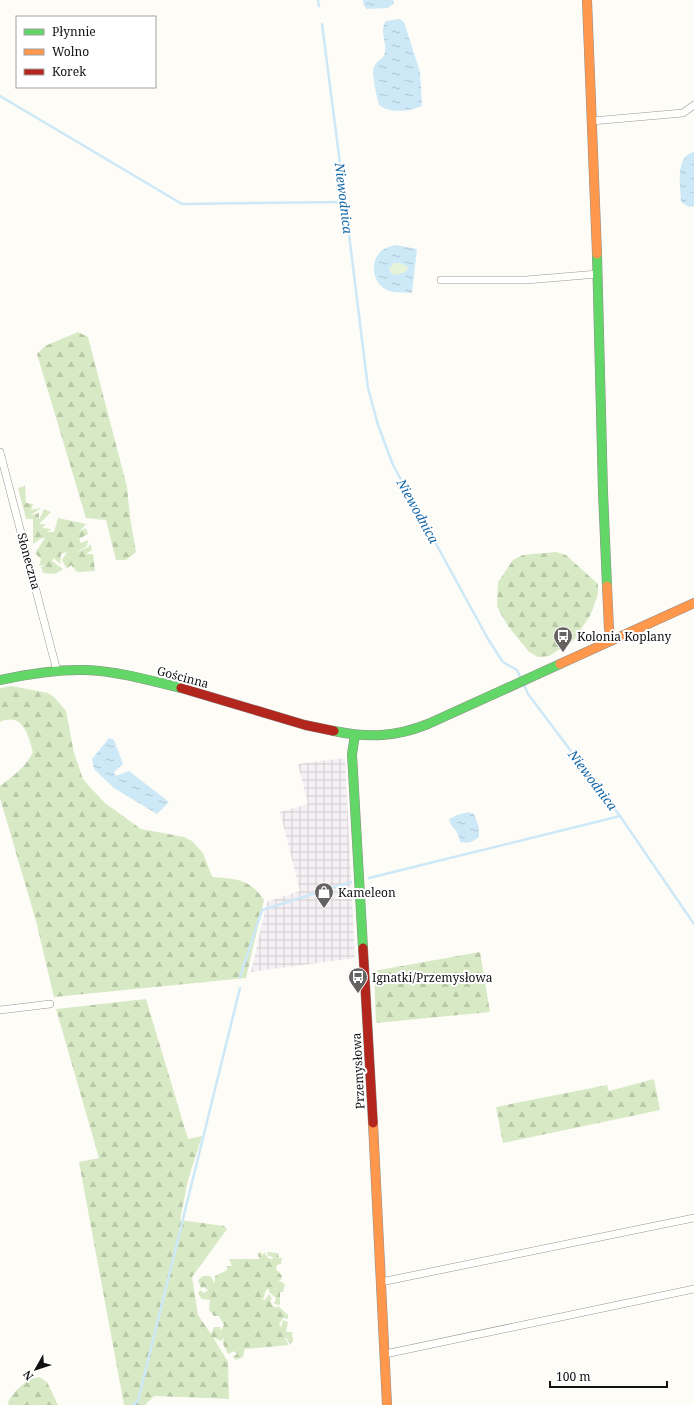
<svg xmlns="http://www.w3.org/2000/svg" width="694" height="1405" viewBox="0 0 694 1405" font-family="'Noto Serif',serif">
  <defs>
    <pattern id="industrial-grid" width="8" height="8" patternUnits="userSpaceOnUse"><rect width="8" height="8" fill="#f5f0f3"/><path d="M0 4h8M4 0v8" fill="none" stroke="#d1cdcf"/></pattern>
    <pattern id="forest-firs" width="22" height="20" patternUnits="userSpaceOnUse"><rect width="22" height="20" fill="#d8eac5"/><path d="M5 1l3.5 6h-7zM16 11l3.5 6h-7z" fill="#b8c8a8"/></pattern>
    <pattern id="water-ripples" width="26" height="14" patternUnits="userSpaceOnUse"><rect width="26" height="14" fill="#cde8f7"/><path d="M2 4q2-2 4 0t4 0M15 11q2-2 4 0t4 0" fill="none" stroke="#afc6d3"/></pattern>
  </defs>
  <rect width="100%" height="100%" fill="#fdfcf7"/>
  <!-- industrial -->
  <path fill="url(#industrial-grid)" d="M345,758L355,958L251,972L267,902L300,891L280,812L308,804L298,764Z"/>
  <!-- grass -->
  <path fill="#e7f3d7" d="M394,263H400L408,267L406,272L394,275L391,273L389,269L391,265Z"/>
  <!-- forest -->
  <g fill="url(#forest-firs)">
    <path d="M78,332L88,337L127,487L130,517L136,552L126,560H116L106,520L86,518L37,354L45,346Z"/>
    <path d="M25,486L26,503L33,504L31,510L41,508L31,515L39,513V520L44,509L51,512L39,524H46L42,528L51,529L47,532H54L58,518L86,524L80,531L86,528L88,534L79,539L81,543L88,540L87,546L76,553L90,546L89,541L92,550L86,554H93L95,571L77,572L71,565L67,569L62,560L67,552L61,554L60,564L54,558L52,561L63,569L55,574L43,573L41,567L46,564L39,566L41,559L35,553L45,538L39,539V538V540L33,544V519H26L18,488Z"/>
    <path d="M556,552L566,555L598,584V594L591,614L574,640L549,656L538,657L529,652L508,626L502,616L497,606L498,582L513,560L523,555Z"/>
    <path d="M12,686L48,693L55,698L66,711L74,753L83,779L88,785L105,803L141,829L184,837L192,841L203,853L212,877C236,879 249,878 264,900L246,978L54,997L36,921L0,798V786C13,776 26,767 33,752C28,735 23,712 0,722V688Z"/>
    <path d="M480,952L490,1012L376,1023L374,971Z"/>
    <path d="M146,999L188,1139L202,1136L188,1180L180,1220L224,1226L227,1229L192,1277L198,1315L211,1334L214,1327H220L221,1331L224,1325L219,1316H214L209,1310L210,1300L202,1299L198,1294L200,1290L204,1293L208,1290L204,1287L201,1288L198,1280L203,1276H210L215,1283V1276L227,1270V1266H232L229,1259H259L258,1254L260,1252L263,1255L264,1252L268,1258L272,1259L273,1257L268,1256L267,1252L278,1253L279,1258H282L281,1264L277,1265L276,1269L282,1276L281,1280H278L285,1284L283,1292H280V1305L274,1304L276,1298L269,1292V1288L265,1292L264,1298L261,1299L265,1300L269,1294L272,1299L270,1300L272,1305L276,1308L278,1306L288,1315V1319L283,1318L279,1325L281,1327L283,1320L288,1322L286,1332H292L293,1341L290,1344L286,1338L284,1340H286L289,1345L246,1349L245,1348L243,1357L236,1360L233,1357L237,1354L235,1351L228,1354L223,1344L224,1337L227,1335H226L221,1341L213,1337L228,1362L229,1399L154,1396L145,1405H124L79,1162L99,1158L56,1009Z"/>
    <path d="M654,1079L660,1110L503,1143L496,1107L607,1085L609,1091Z"/>
    <path d="M39,1377L47,1382L58,1405H9L8,1402C14,1391 26,1379 39,1377Z"/>
  </g>
  <!-- water -->
  <g fill="url(#water-ripples)" fill-rule="evenodd">
    <path d="M363,0H393L394,3L388,8L367,9L364,6Z"/>
    <path d="M400,19L404,22L420,72L422,106C410,111 390,114 379,105C377,96 370,72 375,65C378,60 384,59 385,52C387,42 379,31 386,21Z"/>
    <path d="M694,152V206L689,207L681,202C681,187 674,156 694,152Z"/>
    <path d="M395,245L417,249L412,293C403,292 393,294 385,289C372,281 370,262 381,251C385,248 390,246 395,245ZM394,263H400L408,267L406,272L394,275L391,273L389,269Z"/>
    <path d="M109,738L114,740L123,764L114,772L116,776L129,771L169,802L157,814L114,788L94,769L92,759Z"/>
    <path d="M469,812L474,814L479,828V837C473,842 468,844 460,842C458,827 451,830 449,819L457,815Z"/>
  </g>
  <g fill="none" stroke-linecap="round" stroke-linejoin="round">
    <!-- stream -->
    <g stroke="#cde8f7" stroke-width="2.5">
      <path d="M318,0L319,6"/>
      <path d="M322,24L345,202L368,388L378,425L393,465L488,639L503,662L517,670L521,679"/>
      <path d="M0,96L182,204L345,202"/>
      <path d="M523,683L528,694L620,816L694,924"/>
      <path d="M369,878L620,816"/>
      <path d="M240,977L262,910L351,882"/>
      <path d="M133,1405L138,1401L240,988"/>
    </g>
    <!-- street casing -->
    <g stroke="#979795" stroke-width="8">
      <g id="street">
        <path d="M592,121L683,113L694,105"/>
        <path d="M441,280H526L598,274"/>
        <path d="M0,452L57,671"/>
        <path d="M0,1010L50,1004"/>
        <path d="M381,1282L694,1218"/>
        <path d="M385,1354L694,1289"/>
      </g>
    </g>
    <!-- fast casing -->
    <g stroke="#8e8d8b" stroke-width="10">
      <g id="fast">
        <path d="M597,254L603,492L607,586"/>
        <path d="M0,680C28,674 56,669 85,670C117,671 149,680 181,688"/>
        <path d="M334,731C368,738 396,737 428,724L560,664"/>
        <path d="M355,735L352,754L363,948"/>
      </g>
    </g>
    <!-- slow casing -->
    <g stroke="#8e8d8b" stroke-width="10">
      <g id="slow">
        <path d="M587,0L597,254"/>
        <path d="M607,586L609,629L612,640"/>
        <path d="M560,664L694,603"/>
        <path d="M373,1123L387,1405"/>
      </g>
    </g>
    <!-- jam casing -->
    <g stroke="#8e8d8b" stroke-width="10">
      <g id="jam">
        <path d="M181,688L305,725L334,731"/>
        <path d="M363,948L373,1123"/>
      </g>
    </g>
    <!-- street -->
    <use href="#street" stroke="#fffffe" stroke-width="7"/>
    <!-- fast -->
    <use href="#fast" stroke="#63d668" stroke-width="9"/>
    <!-- slow -->
    <use href="#slow" stroke="#ff974d" stroke-width="9"/>
    <!-- jam -->
    <use href="#jam" stroke="#b3261e" stroke-width="9"/>
  </g>
  <!-- icons -->
  <defs>
    <g id="bus-pin" transform="scale(1)"><path d="M0 17L-7.5 6A9.5 9.5 0 1 1 7.5 6Z" fill="#646362" stroke="#fff"/><path d="M-5-6H5V4H4V6H2V4H-2V6H-4V4H-5ZM-3.5-4V0h7V-4ZM-3.5 1.2v1.5H-2V1.2ZM2 1.2v1.5H3.5V1.2Z" fill="#fff"/></g>
    <g id="shop-pin" transform="scale(1)"><path d="M0 17L-7.5 6A9.5 9.5 0 1 1 7.5 6Z" fill="#646362" stroke="#fff"/><path d="M-5-2.5h2.3a2.7 3.5 0 0 1 5.4 0H5L5.5 6h-11ZM-1.5-2.5h3a1.5 2.3 0 0 0-3 0Z" fill="#fff"/></g>
  </defs>
  <g fill-rule="evenodd">
    <use href="#bus-pin" x="563" y="636"/>
    <use href="#shop-pin" x="324" y="892"/>
    <use href="#bus-pin" x="358" y="977"/>
  </g>
  <g text-anchor="middle" dominant-baseline="central" stroke-width="4" stroke-linejoin="round" paint-order="stroke">
    <!-- street labels -->
    <g font-size="12" fill="#111" stroke="#fff">
      <text transform="translate(29 561) rotate(75)">Słoneczna</text>
      <text transform="translate(183 677) rotate(15)">Gościnna</text>
      <text transform="translate(358 1071) rotate(-93)">Przemysłowa</text>
    </g>
    <!-- poi labels -->
    <g font-size="12" fill="#111" stroke="#fff" text-anchor="start">
      <text x="577" y="636">Kolonia Koplany</text>
      <text x="338" y="892">Kameleon</text>
      <text x="372" y="977">Ignatki/Przemysłowa</text>
    </g>
    <!-- water labels -->
    <g font-size="13" font-style="italic" fill="#1768a6" stroke="#fff">
      <text transform="translate(344 198) rotate(83)">Niewodnica</text>
      <text transform="translate(418 511) rotate(61)">Niewodnica</text>
      <text transform="translate(593 780) rotate(53)">Niewodnica</text>
    </g>
  </g>
  <!-- legend -->
  <rect x="16" y="16" width="140" height="72" fill="#ffffff" stroke="#a0a0a0"/>
  <rect x="24" y="29" width="20" height="6" fill="#63d668" stroke="#a0a0a0"/>
  <text x="52" y="36" font-size="12" fill="#111111">Płynnie</text>
  <rect x="24" y="49" width="20" height="6" fill="#ff974d" stroke="#a0a0a0"/>
  <text x="52" y="56" font-size="12" fill="#111111">Wolno</text>
  <rect x="24" y="69" width="20" height="6" fill="#b3261e" stroke="#a0a0a0"/>
  <text x="52" y="76" font-size="12" fill="#111111">Korek</text>
  <!-- north arrow -->
  <g transform="translate(36 1369) rotate(231)" stroke="#ffffff" stroke-width="3" paint-order="stroke">
  <path d="M0-3L7 15L0 10L-7 15Z" fill="#111111"/>
  <text y="-6" font-size="11" font-weight="bold" text-anchor="middle" fill="#111111">N</text>
  </g>
  <!-- scale -->
  <path d="M550 1381v6h117v-6" fill="none" stroke="#111111" stroke-width="2"/>
  <text x="556" y="1381" font-size="12" fill="#111111" stroke="#ffffff" stroke-width="3" paint-order="stroke">100 m</text>
</svg>
